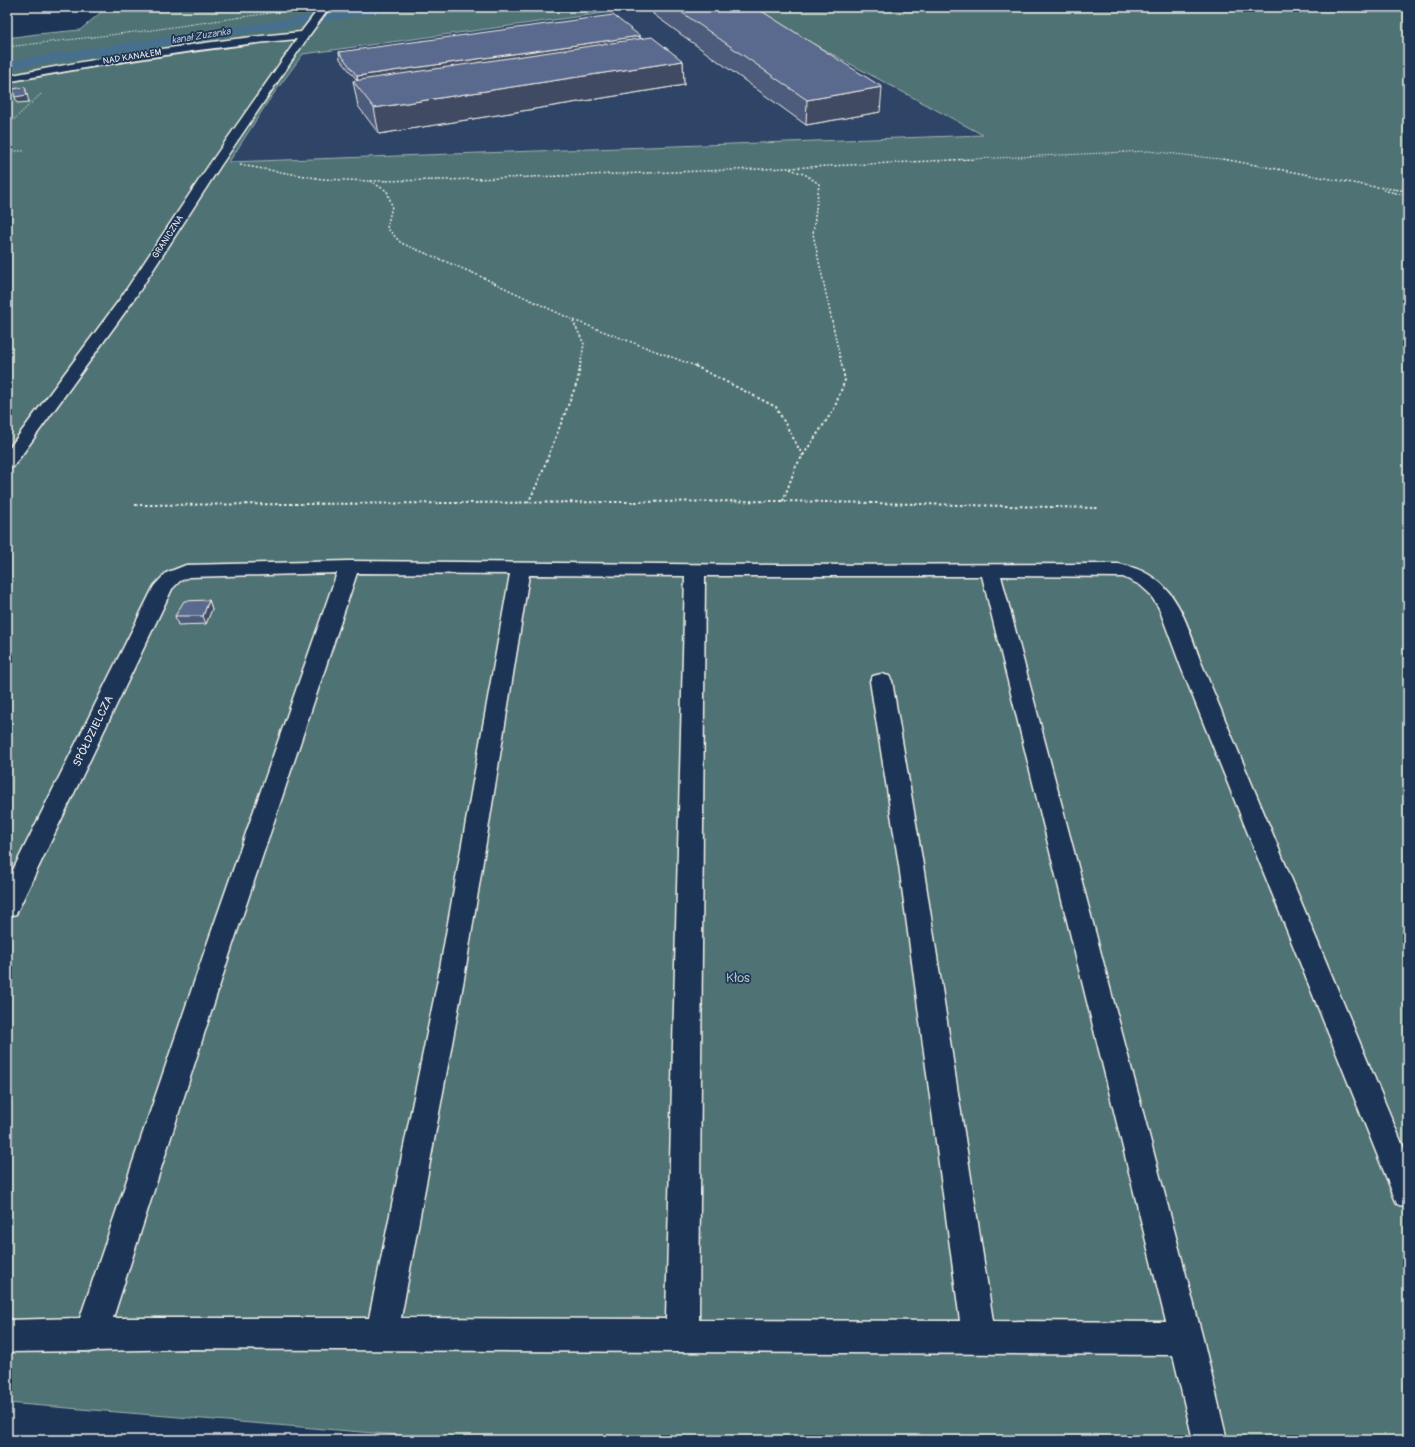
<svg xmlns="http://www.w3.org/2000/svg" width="1415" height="1447" viewBox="0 0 1415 1447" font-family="Pangolin,sans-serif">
  <rect width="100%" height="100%" fill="#1d3557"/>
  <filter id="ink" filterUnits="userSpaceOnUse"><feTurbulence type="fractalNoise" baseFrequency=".025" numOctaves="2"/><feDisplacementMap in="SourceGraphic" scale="8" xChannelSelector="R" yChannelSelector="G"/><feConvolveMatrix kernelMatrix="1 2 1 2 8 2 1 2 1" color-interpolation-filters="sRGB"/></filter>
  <g filter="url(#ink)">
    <!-- built -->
    <path fill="#2f4568" d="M649,7H744L984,135L229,162L269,100L303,54Z"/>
    <!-- green -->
    <path fill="#507375" stroke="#a2b2ae" d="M107,7H388L351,13L350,16L409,7H649L303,54L269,100L229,162L983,135L744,7H1408V1440H459L7,1403V38L37,34L80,30Z"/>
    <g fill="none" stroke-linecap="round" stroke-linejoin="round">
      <!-- canal -->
      <path fill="#476f8f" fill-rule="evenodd" d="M367,7H401L399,10L394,11L7,69V61Z"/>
      <!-- minor casing -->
      <g stroke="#f4f1e8" stroke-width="3">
        <g id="minor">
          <path d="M320,7H330L308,37L221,165L133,301L13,467L7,468V451L120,299L209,165L297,39C199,48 103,64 7,82V76C105,57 202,41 301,32Z"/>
          <path d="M349,561L782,565L1119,564C1177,575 1184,619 1203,667L1408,1158V1209L1397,1204L1393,1194L1181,667L1159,608L1149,593L1140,585L1123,577L1001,576L1203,1339L1227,1440H1193L1173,1355L186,1349L94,1351L90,1352L87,1351L7,1352V1320L80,1318L204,953L337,573L189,577L180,581L172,589L16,914L7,917V882L154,586L166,573L186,565ZM357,573L510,574L438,979L369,1318H113L230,953ZM529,575L685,576L666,1319L401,1318L464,979ZM705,576H982L1166,1322L993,1321L923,865L892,681L889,676L881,674L873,676L870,681L899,865L960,1321L699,1320Z"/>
        </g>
      </g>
      <!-- path-far2 -->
      <g stroke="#f4f1e8" stroke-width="1" stroke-dasharray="1.5 1.5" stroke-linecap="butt">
        <path d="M7,47L152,30L298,9"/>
        <path d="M7,126L42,93"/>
        <path d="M7,151H24"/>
        <path d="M952,160L1148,151L1229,160"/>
      </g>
      <!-- path-far1 -->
      <g stroke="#f4f1e8" stroke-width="1.5" stroke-dasharray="2 2" stroke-linecap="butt">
        <path d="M1223,159L1369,186L1408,191"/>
        <path d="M240,165L322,179L370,181L445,180L788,168L972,159"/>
        <path d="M790,169L806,175L819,184L813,234L842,367"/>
        <path d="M370,181L387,191L392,206L387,228L401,243L473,273L573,320L698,367"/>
        <path d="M1383,190L1408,196"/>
        <path d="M573,321L584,344L580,367"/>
      </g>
      <!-- path -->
      <g stroke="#f4f1e8" stroke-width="2" stroke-dasharray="2.5 2.5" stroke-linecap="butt">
        <path d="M695,366L776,407L803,456"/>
        <path d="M783,501L796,466L834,409L845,380L842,366"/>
        <path d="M528,503L539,480L578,380L580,366"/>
        <path d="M135,505L783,501L1098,508"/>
      </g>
      <!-- minor -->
      <use href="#minor" fill="#1d3557" fill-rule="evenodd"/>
    </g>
    <!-- wall -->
    <g fill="#4d5c7b" stroke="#f4f1e8">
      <path d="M653,7H755L880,112L806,125L653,14Z"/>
      <path d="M640,36V39L683,61L684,85L379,134L358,106L353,81L357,80L340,59L339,52Z"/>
      <path d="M209,600L212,609L206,624L178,625L175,616Z"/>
    </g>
    <!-- shaded-wall -->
    <g fill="#3f4b64" stroke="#f4f1e8">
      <path d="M640,36V42L358,83L357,76Z"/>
      <path d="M683,61L684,85L379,134L374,108Z"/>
      <path d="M25,87L29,102L17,103L15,97Z"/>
      <path d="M882,87L880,112L806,125L807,100Z"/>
      <path d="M209,600L212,609L206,624L203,616Z"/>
    </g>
    <!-- building -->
    <g fill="#5a6b8f" stroke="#f4f1e8">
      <path d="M674,7H755L882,87L807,100Z"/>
      <path d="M613,15L640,36L357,76L339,52Z"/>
      <path d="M652,37L683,61L374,108L353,81Z"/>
      <path d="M25,87L27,95L15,97L13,89Z"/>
      <path d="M209,600L203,616H175L184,601Z"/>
    </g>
  </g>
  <g text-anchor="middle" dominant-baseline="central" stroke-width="3.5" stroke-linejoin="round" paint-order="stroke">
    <!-- far-street labels -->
    <g font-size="9" fill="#f4f1e8" stroke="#1d3557">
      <text transform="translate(132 57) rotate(-9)">NAD KANAŁEM</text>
      <text transform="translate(168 237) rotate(-57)">GRANICZNA</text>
    </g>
    <!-- far-water labels -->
    <g font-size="10" font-style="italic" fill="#b7c4c9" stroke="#1d3557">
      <text transform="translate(201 36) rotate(-9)">kanał Zuzanka</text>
    </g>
    <!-- street labels -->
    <g font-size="11" fill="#f4f1e8" stroke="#1d3557">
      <text transform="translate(93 731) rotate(-64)">SPÓŁDZIELCZA</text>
    </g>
    <!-- near-park labels -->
    <g font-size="13" fill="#b2bfba" stroke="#1d3557">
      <text x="738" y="978">Kłos</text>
    </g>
  </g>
  <!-- margin -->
  <rect width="1415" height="1447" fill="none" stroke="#1d3557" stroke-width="24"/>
  <rect x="12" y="12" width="1391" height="1423" fill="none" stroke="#f4f1e8" stroke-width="1.5" filter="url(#ink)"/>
</svg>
